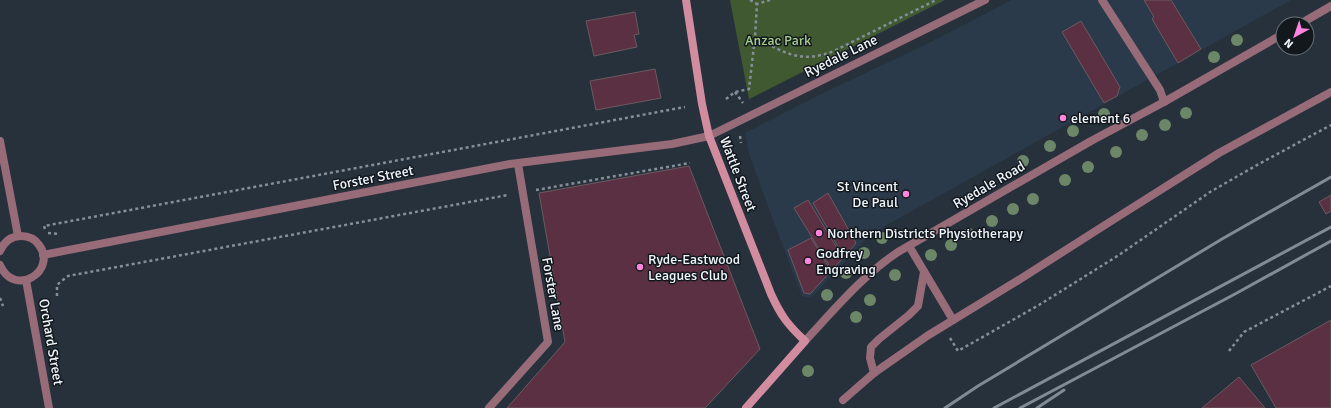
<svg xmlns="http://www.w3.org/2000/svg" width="1331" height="408" viewBox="0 0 1331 408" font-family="Signika,sans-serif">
  <rect width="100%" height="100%" fill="#26313b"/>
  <!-- built -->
  <path fill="#2b3a4a" d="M1012,0H1291L885,226L866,239L811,298L802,296L775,225L749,154L745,133L821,94L925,45Z"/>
  <!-- green -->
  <path fill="#415931" d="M730,0H945L749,99Z"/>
  <!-- building -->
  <g fill="#5c3043" stroke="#6b5a60">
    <path d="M1144,0H1171L1201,49L1178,63L1152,19L1154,17Z"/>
    <path d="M635,12L639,34L634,35L637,47L594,56L586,21Z"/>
    <path d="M1081,21L1120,87L1117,96L1104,103L1062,32Z"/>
    <path d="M655,69L661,98L596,110L590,81Z"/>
    <path d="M689,166L760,349L705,408H507L565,342L539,193Z"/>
    <path d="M828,193L856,243L844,257L813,203Z"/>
    <path d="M1331,195V211L1326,214L1319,202Z"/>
    <path d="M808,200L843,258L832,270L794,208Z"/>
    <path d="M811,238L831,271L810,294L804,293L788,250Z"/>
    <path d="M1331,320V408H1276L1251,365Z"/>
    <path d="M1239,377L1265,408H1202Z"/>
  </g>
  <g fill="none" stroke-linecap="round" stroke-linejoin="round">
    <!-- path -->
    <g stroke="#868f98" stroke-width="2.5" stroke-dasharray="3 3" stroke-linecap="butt">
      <path d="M750,0L757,4"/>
      <path d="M770,0L757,4L755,37C785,53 800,64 834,51L936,0"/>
      <path d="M735,92L743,103"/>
      <path d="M726,99L735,92L749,89L755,37"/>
      <path d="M740,136L741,143"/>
      <path d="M536,190L690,163"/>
      <path d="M45,229L44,226L685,107"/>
      <path d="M48,233L59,234"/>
      <path d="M57,296V285L64,279L68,276L508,195"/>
      <path d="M0,298L3,306"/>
      <path d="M950,338L958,351L1039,305L1119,255L1210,192L1257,165L1331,125"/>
      <path d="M1229,351L1244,332L1331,286"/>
    </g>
    <!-- lane -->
    <g stroke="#976b77" stroke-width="8">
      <path d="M909,246L953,320"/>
      <path d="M874,373L870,358L871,347L879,339L909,315L918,306L924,272"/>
      <path d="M843,400L874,373L927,336L1017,281L1116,218L1219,153L1331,92"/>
      <path d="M489,408L548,342L518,164"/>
    </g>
    <!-- street -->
    <g stroke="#976b77" stroke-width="8">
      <path d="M1102,0L1160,90L1164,102"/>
      <path d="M1300,24L1331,6"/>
      <path d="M0,141L18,236"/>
      <path d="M0,251C4,242 10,236 21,236C28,236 35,239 39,245C58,270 15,299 0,265"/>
      <path d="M43,255L510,164L672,144L709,136L985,0"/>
      <path d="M26,280L49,408"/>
      <path d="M805,341C834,310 862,276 898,252L1091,141L1164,102L1283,34"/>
    </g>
    <!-- secondary -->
    <path stroke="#d18c9f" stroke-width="8" d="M686,0L702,104L709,136L771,294C781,316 788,325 805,341L746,408"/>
    <!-- rail -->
    <g stroke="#828b94" stroke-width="3">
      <path d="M945,408L978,386L1222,239L1331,177"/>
      <path d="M994,408L1331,227"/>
      <path d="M1020,408L1235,294L1331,241"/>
      <path d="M1037,408L1064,390"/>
    </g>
  </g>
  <!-- trees -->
  <g fill="#6c8768">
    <circle cx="1237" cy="40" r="6"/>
    <circle cx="1214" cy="57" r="6"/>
    <circle cx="1186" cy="113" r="6"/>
    <circle cx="1104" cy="114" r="6"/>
    <circle cx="1165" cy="125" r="6"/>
    <circle cx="1073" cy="131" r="6"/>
    <circle cx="1142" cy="135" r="6"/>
    <circle cx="1050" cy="146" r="6"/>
    <circle cx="1116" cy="152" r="6"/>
    <circle cx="1023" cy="161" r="6"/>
    <circle cx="1088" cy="167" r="6"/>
    <circle cx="1065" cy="180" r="6"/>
    <circle cx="1033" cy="199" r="6"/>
    <circle cx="1013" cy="209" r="6"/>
    <circle cx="992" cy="221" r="6"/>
    <circle cx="969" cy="234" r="6"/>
    <circle cx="882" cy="238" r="6"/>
    <circle cx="951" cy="245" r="6"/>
    <circle cx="864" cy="253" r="6"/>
    <circle cx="931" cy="255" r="6"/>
    <circle cx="846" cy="273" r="6"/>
    <circle cx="895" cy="275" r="6"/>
    <circle cx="827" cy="295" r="6"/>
    <circle cx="870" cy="300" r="6"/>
    <circle cx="856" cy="317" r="6"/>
    <circle cx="808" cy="371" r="6"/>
  </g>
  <!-- markers -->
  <g fill="#ff85df" stroke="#13181d" stroke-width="1.5">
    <circle cx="1063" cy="118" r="4"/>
    <circle cx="906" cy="194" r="4"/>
    <circle cx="819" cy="233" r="4"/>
    <circle cx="808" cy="261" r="4"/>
    <circle cx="640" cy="267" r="4"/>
  </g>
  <g text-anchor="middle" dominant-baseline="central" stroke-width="3" stroke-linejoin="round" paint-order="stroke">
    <!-- park labels -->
    <g font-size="14" fill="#a5cd8c" stroke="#13181d">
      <text x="778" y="40">Anzac Park</text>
    </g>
    <!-- street labels -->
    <g font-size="14" fill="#eff6fd" stroke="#13181d">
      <text transform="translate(841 56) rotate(-26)">Ryedale Lane</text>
      <text transform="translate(738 174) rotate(69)">Wattle Street</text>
      <text transform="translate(373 178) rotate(-11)">Forster Street</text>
      <text transform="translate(989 185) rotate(-30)">Ryedale Road</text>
      <text transform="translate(553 294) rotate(80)">Forster Lane</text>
      <text transform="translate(51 342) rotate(80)">Orchard Street</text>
    </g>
    <!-- poi labels -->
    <g font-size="14" fill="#eff6fd" stroke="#13181d" text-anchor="start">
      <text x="1071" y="118">element 6</text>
      <text x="898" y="186" text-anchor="end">St Vincent<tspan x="898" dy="16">De Paul</tspan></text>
      <text x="827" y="233">Northern Districts Physiotherapy</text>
      <text x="816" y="253">Godfrey<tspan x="816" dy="16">Engraving</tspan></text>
      <text x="648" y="259">Ryde-Eastwood<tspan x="648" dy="16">Leagues Club</tspan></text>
    </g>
  </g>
  <!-- north arrow -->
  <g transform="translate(1295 36) rotate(220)"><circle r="19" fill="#13181d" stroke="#6b7177"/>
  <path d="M0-3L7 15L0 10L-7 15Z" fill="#ff85df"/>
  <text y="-6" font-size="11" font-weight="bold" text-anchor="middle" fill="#eff6fd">N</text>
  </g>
</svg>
